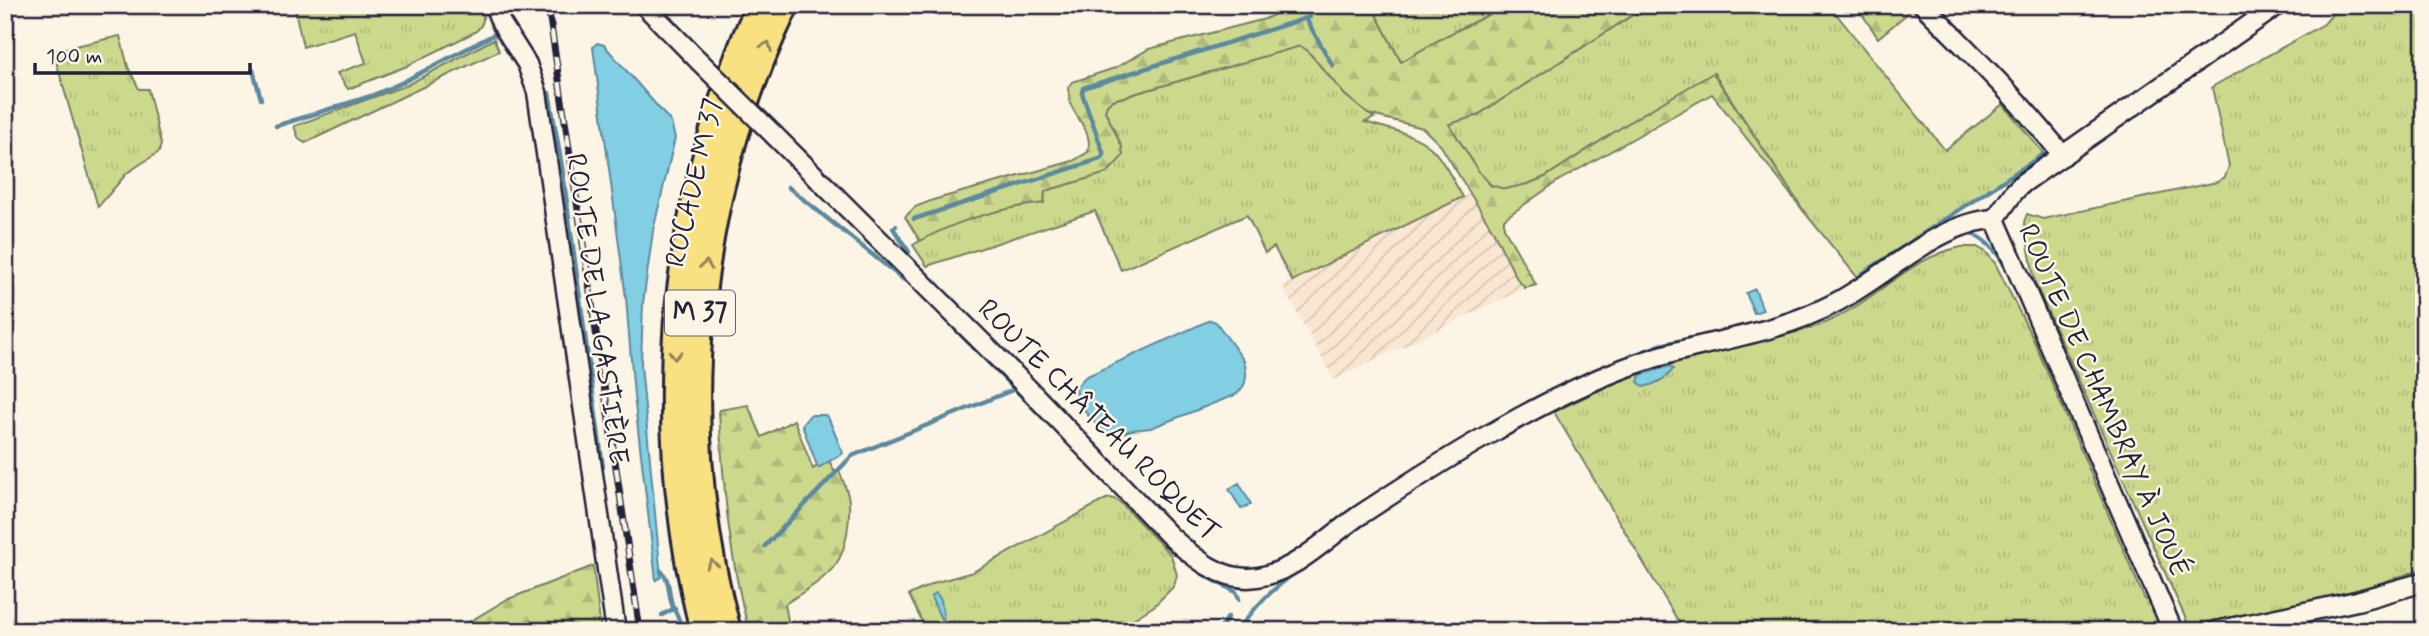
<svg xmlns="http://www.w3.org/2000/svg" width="2429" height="636" viewBox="0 0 2429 636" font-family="Mynerve,sans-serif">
  <defs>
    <pattern id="industrial-furrows" width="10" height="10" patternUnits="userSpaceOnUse" patternTransform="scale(1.75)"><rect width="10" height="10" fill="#fae7d2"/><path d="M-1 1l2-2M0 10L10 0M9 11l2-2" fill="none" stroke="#d6c6b5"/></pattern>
    <pattern id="grass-tufts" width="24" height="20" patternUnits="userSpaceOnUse" patternTransform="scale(1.75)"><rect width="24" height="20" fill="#ccd98d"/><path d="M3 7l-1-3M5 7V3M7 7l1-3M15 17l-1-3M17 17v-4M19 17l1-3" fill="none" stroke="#afba7b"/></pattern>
    <pattern id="forest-firs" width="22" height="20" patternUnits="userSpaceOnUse" patternTransform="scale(1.75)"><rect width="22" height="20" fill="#ccd98d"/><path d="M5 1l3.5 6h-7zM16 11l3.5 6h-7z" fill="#afba7b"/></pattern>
  </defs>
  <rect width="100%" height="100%" fill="#fcf5e5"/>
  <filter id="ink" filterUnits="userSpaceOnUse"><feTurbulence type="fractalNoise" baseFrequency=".0143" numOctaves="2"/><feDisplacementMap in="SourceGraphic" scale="14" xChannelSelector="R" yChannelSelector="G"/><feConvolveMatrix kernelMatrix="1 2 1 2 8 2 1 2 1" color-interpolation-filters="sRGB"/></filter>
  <g filter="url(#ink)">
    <!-- industrial -->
    <path fill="url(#industrial-furrows)" d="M1471,193L1492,229L1517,279L1525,288L1334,380L1282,286Z"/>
    <!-- grass -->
    <g fill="url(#grass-tufts)" stroke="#777e64" stroke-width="2">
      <path d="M294,5H482C484,17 485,24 475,32L407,66L348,89L337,73L366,63L355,31L303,47Z"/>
      <path d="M1371,5H1508L1446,36L1401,62Z"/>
      <path d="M1648,5H1833V10L1945,150L2003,104L2044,154L1857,277L1805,213L1714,73L1636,118L1545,177L1528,184L1505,190L1491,185L1479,172L1449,124L1476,116Z"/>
      <path d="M2340,5H2424V568C2348,597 2268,610 2189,626L2035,283L2024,222L2027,214L2043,219L2217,182L2225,177L2229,166L2212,87L2324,24Z"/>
      <path d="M120,36L128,67L139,89H148L161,144L159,152L127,173L98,207L53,51Z"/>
      <path d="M494,39L499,51L305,143L299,139L294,126L407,85Z"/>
      <path d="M1300,46L1307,50L1345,95L1374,118L1365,122C1386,129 1416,133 1432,149C1445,162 1453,181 1463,197L1292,281L1274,247L1265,253L1247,215L1121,270L1095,211L927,266L913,245C951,221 999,208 1044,203L1045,191L1107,173L1122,147L1105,111L1107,105L1113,100Z"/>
      <path d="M1961,247H1977L1986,252L1995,263L2034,341L2145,600L2152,597L2165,631H1684L1554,412C1586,396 1618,381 1652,369C1706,352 1763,344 1817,326C1869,308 1906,258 1961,247Z"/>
      <path d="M1111,498L1119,501L1171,555L1177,575L1174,586L1154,606L1114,631H931L924,626L909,595L937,582L973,572L1106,499Z"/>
    </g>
    <!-- forest -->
    <g fill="url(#forest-firs)" stroke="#777e64" stroke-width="2">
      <path d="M1293,5H1371L1401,62L1446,36L1508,5H1648L1476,116L1449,124L1479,172L1490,185L1505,189L1528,184L1545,177L1636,118L1713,73L1805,213L1712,94L1558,181L1504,219V228L1536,285L1525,288L1517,279L1492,229L1441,146L1423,128L1368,114L1345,95L1307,50L1300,46L1113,100L1107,105L1105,111L1122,147L1123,156L1107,173L1045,191L1044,203C1001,208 958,220 920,241L905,217L915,207L933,200L1073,161L1088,152C1093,133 1078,121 1071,105C1069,99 1069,93 1068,88L1072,82L1115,68L1149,49L1265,19Z"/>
      <path d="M1856,5H1909L1913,9L1878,38Z"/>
      <path d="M748,405L762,437L794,420L813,469L828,458L835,473L839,470C842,479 848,491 849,501C850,519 847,549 836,564C824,581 801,593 785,604L790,631H749C729,558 723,484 719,410Z"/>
      <path d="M593,566L601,631H454L506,600Z"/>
    </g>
    <!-- water -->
    <g fill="#82cee2" stroke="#5c899f" stroke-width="2">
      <path d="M597,43L604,45L671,122L675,138L653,231L643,303L641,365L661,577L656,580L634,396L626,298L593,47Z"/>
      <path d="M1755,289L1763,310L1754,313L1746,293Z"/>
      <path d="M1210,320L1216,322L1244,361C1248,374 1247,388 1235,395L1151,428L1132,430L1114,436L1107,435L1102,431L1088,415L1077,400L1076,387L1085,377Z"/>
      <path d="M1670,366L1673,369C1667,379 1655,384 1644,387L1638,382L1640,375Z"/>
      <path d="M810,415H824L828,417L843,453L818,468L802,425Z"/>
      <path d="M1239,483L1251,504L1241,509L1229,489Z"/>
      <path d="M936,593L941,600L945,628L931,597Z"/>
    </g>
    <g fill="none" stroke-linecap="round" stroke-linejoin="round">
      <!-- stream -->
      <g stroke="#5c899f" stroke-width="4.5">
        <path d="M682,5L684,6"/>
        <path d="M1318,13L1331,5"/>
        <path d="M1306,19L1333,66"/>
        <path d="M253,70L261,99"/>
        <path d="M549,93L562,167L603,467"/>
        <path d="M276,126L371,96L401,83L493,35H498L502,40"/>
        <path d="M788,187L904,280"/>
        <path d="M914,219L1100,159L1104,155L1082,93L1083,88L1310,17"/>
        <path d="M896,226L893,228L909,252"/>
        <path d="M1973,234C1991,244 2000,255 2009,274"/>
        <path d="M919,266L938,286"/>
        <path d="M1862,274L2044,154"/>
        <path d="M1827,318L1841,309"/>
        <path d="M955,329L1063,438"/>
        <path d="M1593,371L1660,345L1696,337"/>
        <path d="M765,546L852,456L1015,389"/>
        <path d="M1174,551L1203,574L1236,592L1239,599"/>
        <path d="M661,571C672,581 667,597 674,609C678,616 680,622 683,631"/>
        <path d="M2417,572L2424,569"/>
        <path d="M662,615L675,608"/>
        <path d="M1219,631L1228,617"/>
        <path d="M1238,631C1255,605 1274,588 1299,570"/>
      </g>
      <!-- minor casing -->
      <g stroke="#22223b" stroke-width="23">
        <g id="minor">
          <path d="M494,5L501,23L527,64L537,92L616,631"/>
          <path d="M644,5L698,60"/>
          <path d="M1923,5C1971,53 2021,102 2063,156"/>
          <path d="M775,136L1015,375L1170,536C1194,558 1223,583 1258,577C1296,571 1327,538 1357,517C1403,487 1449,456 1497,430C1546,402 1597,376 1651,359C1711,340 1776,334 1833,304C1885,278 1937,222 1995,219"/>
          <path d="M1995,219L2173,631"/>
          <path d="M1995,219L2014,192L2023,183L2278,5"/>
          <path d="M2216,631L2357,601L2424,582"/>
        </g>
      </g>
      <!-- highway casing -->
      <g stroke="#22223b" stroke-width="32">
        <g id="highway">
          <path d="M704,631C651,417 671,207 760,5"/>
          <path d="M727,631C671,425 692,197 785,5"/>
        </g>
      </g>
      <!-- minor -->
      <use href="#minor" stroke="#fcf5e5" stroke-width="18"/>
      <!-- highway -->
      <use href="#highway" stroke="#f9e181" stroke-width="26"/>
      <!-- rail casing -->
      <g stroke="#22223b" stroke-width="7">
        <path id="rail" d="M548,5L640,631"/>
      </g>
      <!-- rail -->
      <use href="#rail" stroke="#fcf5e5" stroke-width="4.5" stroke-dasharray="13" stroke-linecap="butt"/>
      <!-- minor-bridge casing -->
      <g stroke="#22223b" stroke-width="23" stroke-linecap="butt">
        <path id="minor-bridge" d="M698,60L775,136"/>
      </g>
      <!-- minor-bridge -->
      <use href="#minor-bridge" stroke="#fcf5e5" stroke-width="18"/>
    </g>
    <!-- one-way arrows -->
    <defs><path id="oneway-chevron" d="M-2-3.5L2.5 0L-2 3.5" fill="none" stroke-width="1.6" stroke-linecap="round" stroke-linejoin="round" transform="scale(1.75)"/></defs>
    <g stroke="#8e825e">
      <use href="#oneway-chevron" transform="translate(767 46) rotate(-67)"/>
      <use href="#oneway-chevron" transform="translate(706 265) rotate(-82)"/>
      <use href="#oneway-chevron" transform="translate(675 355) rotate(93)"/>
      <use href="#oneway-chevron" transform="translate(712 564) rotate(-101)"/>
    </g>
  </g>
  <g text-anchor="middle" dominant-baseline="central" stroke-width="5" stroke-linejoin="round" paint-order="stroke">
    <!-- shield labels -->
    <rect fill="#fcf5e5" stroke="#63616e" stroke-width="2" x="665" y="290.5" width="70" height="45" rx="5"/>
    <g font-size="26" font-weight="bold" fill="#22223b">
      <text x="700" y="313">M 37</text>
    </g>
    <!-- street labels -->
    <g font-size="28" fill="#22223b" stroke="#fcf5e5">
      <text transform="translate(695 183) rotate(-77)">ROCADE M 37</text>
      <text transform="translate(596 309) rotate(82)">ROUTE DE LA GASTIÈRE</text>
      <text transform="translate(2103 401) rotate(66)">ROUTE DE CHAMBRAY À JOUÉ</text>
      <text transform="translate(1098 421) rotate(45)">ROUTE CHÂTEAU ROQUET</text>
    </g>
  </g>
  <!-- margin -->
  <rect width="2429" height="636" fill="none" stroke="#fcf5e5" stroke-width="28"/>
  <rect x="14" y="14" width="2401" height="608" fill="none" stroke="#22223b" stroke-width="2.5" filter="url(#ink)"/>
  <!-- scale -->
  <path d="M35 63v10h215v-10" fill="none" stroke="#22223b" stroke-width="3.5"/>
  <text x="46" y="63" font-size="21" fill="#22223b" stroke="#fcf5e5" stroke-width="5" paint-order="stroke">100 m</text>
</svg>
